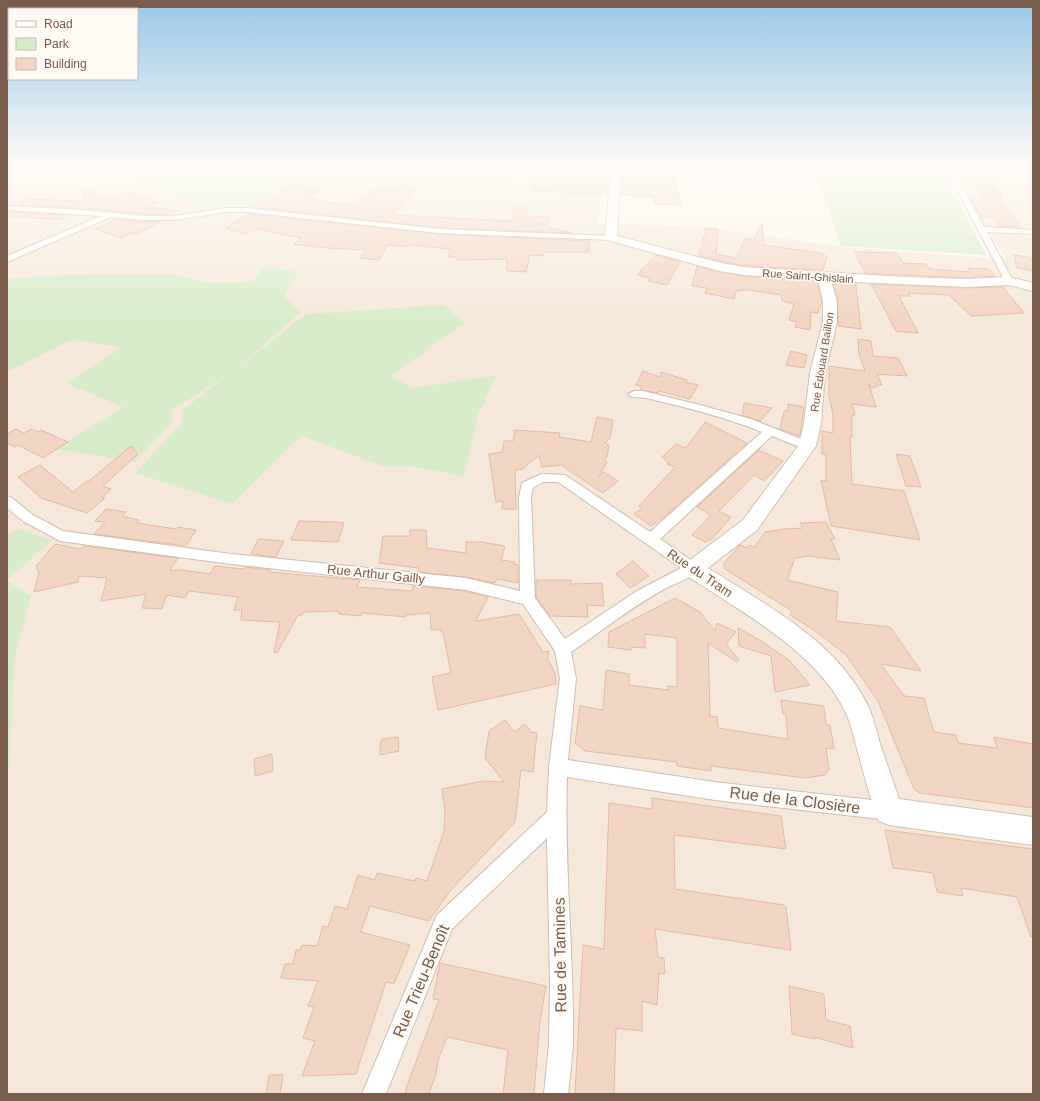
<svg xmlns="http://www.w3.org/2000/svg" width="1040" height="1101" viewBox="0 0 1040 1101" font-family="Arial,sans-serif">
  <rect width="100%" height="100%" fill="#fdf6ec"/>
  <!-- residential -->
  <path fill="#f5e8da" d="M7,167H606L597,223L702,227L852,248L1007,259L983,223L955,167H1033V1094H7Z"/>
  <!-- green -->
  <g fill="#d8ecc9">
    <path d="M17,167H90L57,178Z"/>
    <path d="M109,167H510L504,185L294,179L257,207L215,204L196,206Z"/>
    <path d="M815,167H940L986,255L841,246Z"/>
    <path d="M264,266L298,272L284,297L301,312L231,373L306,314L444,305L464,323L391,376L413,388L497,375L478,415L464,476L409,466H383L301,436L232,504L135,473L181,424L184,409L228,374L171,411L173,421L135,462L55,449L123,407L65,383L122,348L73,339L7,372V279L60,275L173,274L208,283L252,282Z"/>
    <path d="M17,529L53,540L7,580V535Z"/>
    <path d="M7,581L31,596L14,661L9,770H7Z"/>
  </g>
  <!-- building -->
  <g fill="#f3d5c3" stroke="#e6bba3">
    <path d="M545,167H609L607,194L532,191L537,168L544,169Z"/>
    <path d="M622,167L672,168L681,205L654,204V197L621,195Z"/>
    <path d="M965,167L982,168L1002,197H999L1020,227L999,226L994,218L980,216L971,200H985Z"/>
    <path d="M290,185L321,188L308,198L319,200L318,201L355,205L380,186L397,188L400,185L419,188L393,215L512,221L514,208H528L526,216L549,217L547,227L572,233L439,228L259,208Z"/>
    <path d="M85,190L111,198L114,196L120,197L125,193L135,194L160,202L148,207L177,211L172,214H145L82,208L83,203L76,208L18,205L28,199L83,201Z"/>
    <path d="M7,212L66,215L61,219L7,217Z"/>
    <path d="M248,214L439,234L589,241V252H544L543,256L530,255L526,272L507,271V259L456,260V257H448L451,249L407,245L405,247L388,245L379,260L360,258L366,250L326,248L294,244L302,238L256,229L246,234L225,228Z"/>
    <path d="M117,219L145,222H160L136,235L132,233L121,238L95,229Z"/>
    <path d="M762,223L764,245L821,253L827,257L823,270L744,266L699,256L706,228L718,229L716,254L736,258L745,239L753,240Z"/>
    <path d="M855,252L897,253L903,263L926,264L930,269L971,272L968,268L989,269L995,276L966,278L865,273Z"/>
    <path d="M656,255L680,262L667,285L648,281L650,278L637,275Z"/>
    <path d="M1014,255L1033,258V271L1017,268Z"/>
    <path d="M697,266L720,272L744,276L817,281L822,301L818,313L811,312L810,330L795,327L797,322L789,320L794,304L782,301L781,295L749,290L736,291L734,299L705,293L707,288L692,286Z"/>
    <path d="M833,283L856,285L861,329L838,326V301Z"/>
    <path d="M871,284L966,288L1003,287L1024,313L971,316L949,295L908,293L910,296H899L918,333L896,331Z"/>
    <path d="M858,339L871,341L873,356L898,358L907,376L877,374L882,385H876V387L872,388L869,384L876,407L852,404L855,415H852V437H850L852,484L904,491L920,540L831,526L821,480L826,481V455L822,454V431L833,433V415L829,396V366L865,371L859,354Z"/>
    <path d="M791,351L807,355L804,368L786,365Z"/>
    <path d="M643,371L660,377L661,372L687,380L686,382L698,385L690,399L659,391L658,393L640,390L642,386L636,385Z"/>
    <path d="M744,403L772,408L760,421L742,415Z"/>
    <path d="M788,404L804,407L800,436L780,429L784,411H788Z"/>
    <path d="M597,417L613,420L610,438L605,443L609,445L607,457L604,460L607,462L599,476L604,472L618,481L603,493L561,465L542,467L539,455L523,469L515,470L516,509H502L503,501L496,502L489,454L502,452L504,441H513L515,430L560,433L559,437L591,442Z"/>
    <path d="M705,422L747,443L665,516L651,526L634,514L642,508L639,506L675,467L667,464L669,463L662,457L676,444L686,448Z"/>
    <path d="M16,429L24,433L31,429L38,432L41,430L68,442L43,458L18,445L15,447L7,443V434Z"/>
    <path d="M131,446L138,454L103,486L111,489L102,497L105,498L87,513L41,498L18,477L40,465L73,492L87,481H89Z"/>
    <path d="M759,450L783,461L764,481L754,475L719,511L731,517L713,538L705,542L692,535L711,515L697,507Z"/>
    <path d="M896,454L910,456L921,487L906,486Z"/>
    <path d="M106,509L126,512L122,516L139,520L137,523L176,529L178,527L196,530L186,546L94,534L105,522L95,521Z"/>
    <path d="M299,521L336,522L344,523L338,542L291,540Z"/>
    <path d="M826,522L835,539H831L840,560L809,556L795,558L787,580L838,592L836,621L890,627L921,671L881,664L904,696L924,698L934,732L956,735L958,743L997,748L994,737L1033,744V808L920,793L914,789L878,701L846,655L817,632L790,615L792,611L725,569L724,563L740,545L747,548L750,545L754,548L765,532L784,529L803,528L800,523Z"/>
    <path d="M410,530H426L427,548L466,553V542H481L505,546L501,560L515,562L514,564L518,565V583L497,579L495,583L466,577L418,572L419,568L379,563L383,536H410Z"/>
    <path d="M258,539L284,541L276,557L251,554Z"/>
    <path d="M55,544L80,549L83,546L178,558L170,570H182L210,574L215,566L244,569L245,567L270,570L269,572L360,580L357,587L412,591L413,586L466,591L488,597L476,621L519,614L543,652L549,651L547,661H549L555,673L556,684L438,710L432,677L451,673L443,632H441V629L431,630L430,613L406,615V617L362,613L361,616L339,614V611L305,612L302,615H298L277,653L274,652L280,622L241,620L242,610H234L238,597L189,591L185,598L167,595L162,609L142,608L146,594L101,601L107,578L79,576L78,582L34,592L39,573L36,566Z"/>
    <path d="M633,561L649,576L630,588L616,574Z"/>
    <path d="M536,580H571V584L602,583L604,606L587,605L588,617L550,616L536,597Z"/>
    <path d="M675,598L700,612L715,631L717,623L736,632L726,644L739,660L737,662L708,643L710,716L717,717L718,728L788,739L786,715L783,714L781,700L824,706L826,725H830L834,749L826,748L829,770L825,775L805,778L711,766V771L677,766L676,762L585,751L575,743L580,706L603,710L606,670L629,674V685L668,690V686L677,687V638L645,634V648L631,647V650L608,647L609,632Z"/>
    <path d="M738,628L758,639L789,660L810,685L775,692L771,656L739,646Z"/>
    <path d="M505,720L514,732L525,724L531,732L537,733L533,772L521,770L515,822L450,891L429,921L370,906L361,932L410,945L394,984L386,982L356,1074L302,1076L315,1041L303,1038L314,1007L308,1006L318,981L281,978L285,964H293L296,950H300L302,945L317,946L323,926L328,927L335,906L347,909L358,875L375,880L377,873L415,881L416,878L427,881L444,831L445,812L442,789L483,781L504,782L485,758L489,731Z"/>
    <path d="M398,737L399,751L380,755V742H382V739Z"/>
    <path d="M272,754L273,771L255,776L254,759Z"/>
    <path d="M652,798L781,816L786,849L674,835L675,889L784,905L786,907L791,950L655,929L658,957L664,958L665,974L659,973L657,1005L642,1001V1031L616,1028L614,1094H575L583,945L604,949L609,803L652,809Z"/>
    <path d="M885,830L1033,849V936L1031,937L1017,897L961,888L963,896L937,892L933,873L893,868Z"/>
    <path d="M440,963L546,986L540,1021L534,1094H503L508,1050L447,1037L438,1060L436,1074L429,1094H405L408,1083L439,1000L433,999Z"/>
    <path d="M789,986L824,994L826,1020L850,1026L853,1048L814,1037L815,1039L792,1034Z"/>
    <path d="M269,1075H283L280,1094H266Z"/>
  </g>
  <g fill="none" stroke-linecap="round" stroke-linejoin="round">
    <!-- street casing -->
    <g stroke="#d1beb0" stroke-width="2">
      <g id="street">
        <path d="M945,167H952L984,227L1033,230V234L987,232L1013,281L1012,283H1006L1005,281Z"/>
        <path d="M7,206L80,210L145,216H174L227,208H248L439,229L611,236L615,238L611,240L439,233L248,212H227L174,220H145L111,217L7,262V256L101,216L7,210Z"/>
        <path d="M634,391H643L700,405L751,419L811,443L813,446L811,449L807,450L772,436L660,539L698,565L700,569C696,576 674,584 666,588C633,606 603,630 571,652L576,678L568,760L715,782L889,802L896,804L898,811L896,818L889,820L715,800L567,777C564,866 574,954 573,1042C572,1060 570,1077 568,1094H544L549,1044L550,982L547,838L452,929L386,1094H362L437,915L547,812L549,767L560,678L555,651L523,604L466,590L223,563L60,541L23,521L7,508V496L12,498L33,515L63,531L223,553L466,578L520,591L519,497L522,483L541,474L565,475L650,532L762,432C725,417 685,407 646,398C640,397 635,398 630,396L628,394ZM543,482H558L681,568L637,591L565,639L535,598L531,497L533,488Z"/>
      </g>
    </g>
    <!-- secondary casing -->
    <g stroke="#d6c0b0" stroke-width="2">
      <path id="secondary" d="M611,167H621L617,236L721,263L744,267L903,277L966,279L1009,277L1033,283V291L1009,285L966,287L831,281L837,301V322L825,373L821,423L816,446L757,530L708,568C766,605 837,641 868,706C874,719 877,733 881,747C887,764 893,781 899,799L1033,817V845L889,825L879,821C869,796 863,770 856,745C853,736 852,727 848,718C823,655 740,611 686,575L683,569L686,563L743,520L799,445L804,423L810,373L823,322V301L818,280L744,275L720,271L607,240L605,238Z"/>
    </g>
    <!-- street -->
    <use href="#street" fill="#fff" fill-rule="evenodd"/>
    <!-- secondary -->
    <use href="#secondary" fill="#fff" fill-rule="evenodd"/>
  </g>
  <!-- sky -->
  <linearGradient id="sky" x2="0" y2="1"><stop stop-color="#97c7e8"/><stop offset="0.52" stop-color="#fefbf6"/><stop offset="1" stop-color="#fefbf6" stop-opacity="0"/></linearGradient>
  <rect width="1040" height="321" fill="url(#sky)"/>
  <g text-anchor="middle" dominant-baseline="central" stroke-width="3.5" stroke-linejoin="round" paint-order="stroke">
    <!-- far-street labels -->
    <g font-size="11" fill="#7a5c4d" stroke="#fffaf3">
      <text transform="translate(808 276) rotate(4)">Rue Saint-Ghislain</text>
      <text transform="translate(822 362) rotate(-81)">Rue Édouard Baillon</text>
    </g>
    <!-- street labels -->
    <g font-size="13" fill="#7a5c4d" stroke="#fffaf3">
      <text transform="translate(700 573) rotate(34)">Rue du Tram</text>
      <text transform="translate(376 574) rotate(6)">Rue Arthur Gailly</text>
    </g>
    <!-- near-street labels -->
    <g font-size="16" fill="#7a5c4d" stroke="#fffaf3">
      <text transform="translate(795 800) rotate(7)">Rue de la Closière</text>
      <text transform="translate(560 955) rotate(-91)">Rue de Tamines</text>
      <text transform="translate(421 981) rotate(-67)">Rue Trieu-Benoît</text>
    </g>
  </g>
  <!-- border -->
  <rect width="1040" height="1101" fill="none" stroke="#7a5c4d" stroke-width="16"/>
  <!-- legend -->
  <rect x="8" y="8" width="130" height="72" fill="#fffaf3" stroke="#cabbb1"/>
  <rect x="16" y="21" width="20" height="6" fill="#ffffff" stroke="#cabbb1"/>
  <text x="44" y="28" font-size="12" fill="#7a5c4d">Road</text>
  <rect x="16" y="38" width="20" height="12" fill="#d8ecc9" stroke="#cabbb1"/>
  <text x="44" y="48" font-size="12" fill="#7a5c4d">Park</text>
  <rect x="16" y="58" width="20" height="12" fill="#f3d5c3" stroke="#cabbb1"/>
  <text x="44" y="68" font-size="12" fill="#7a5c4d">Building</text>
</svg>
